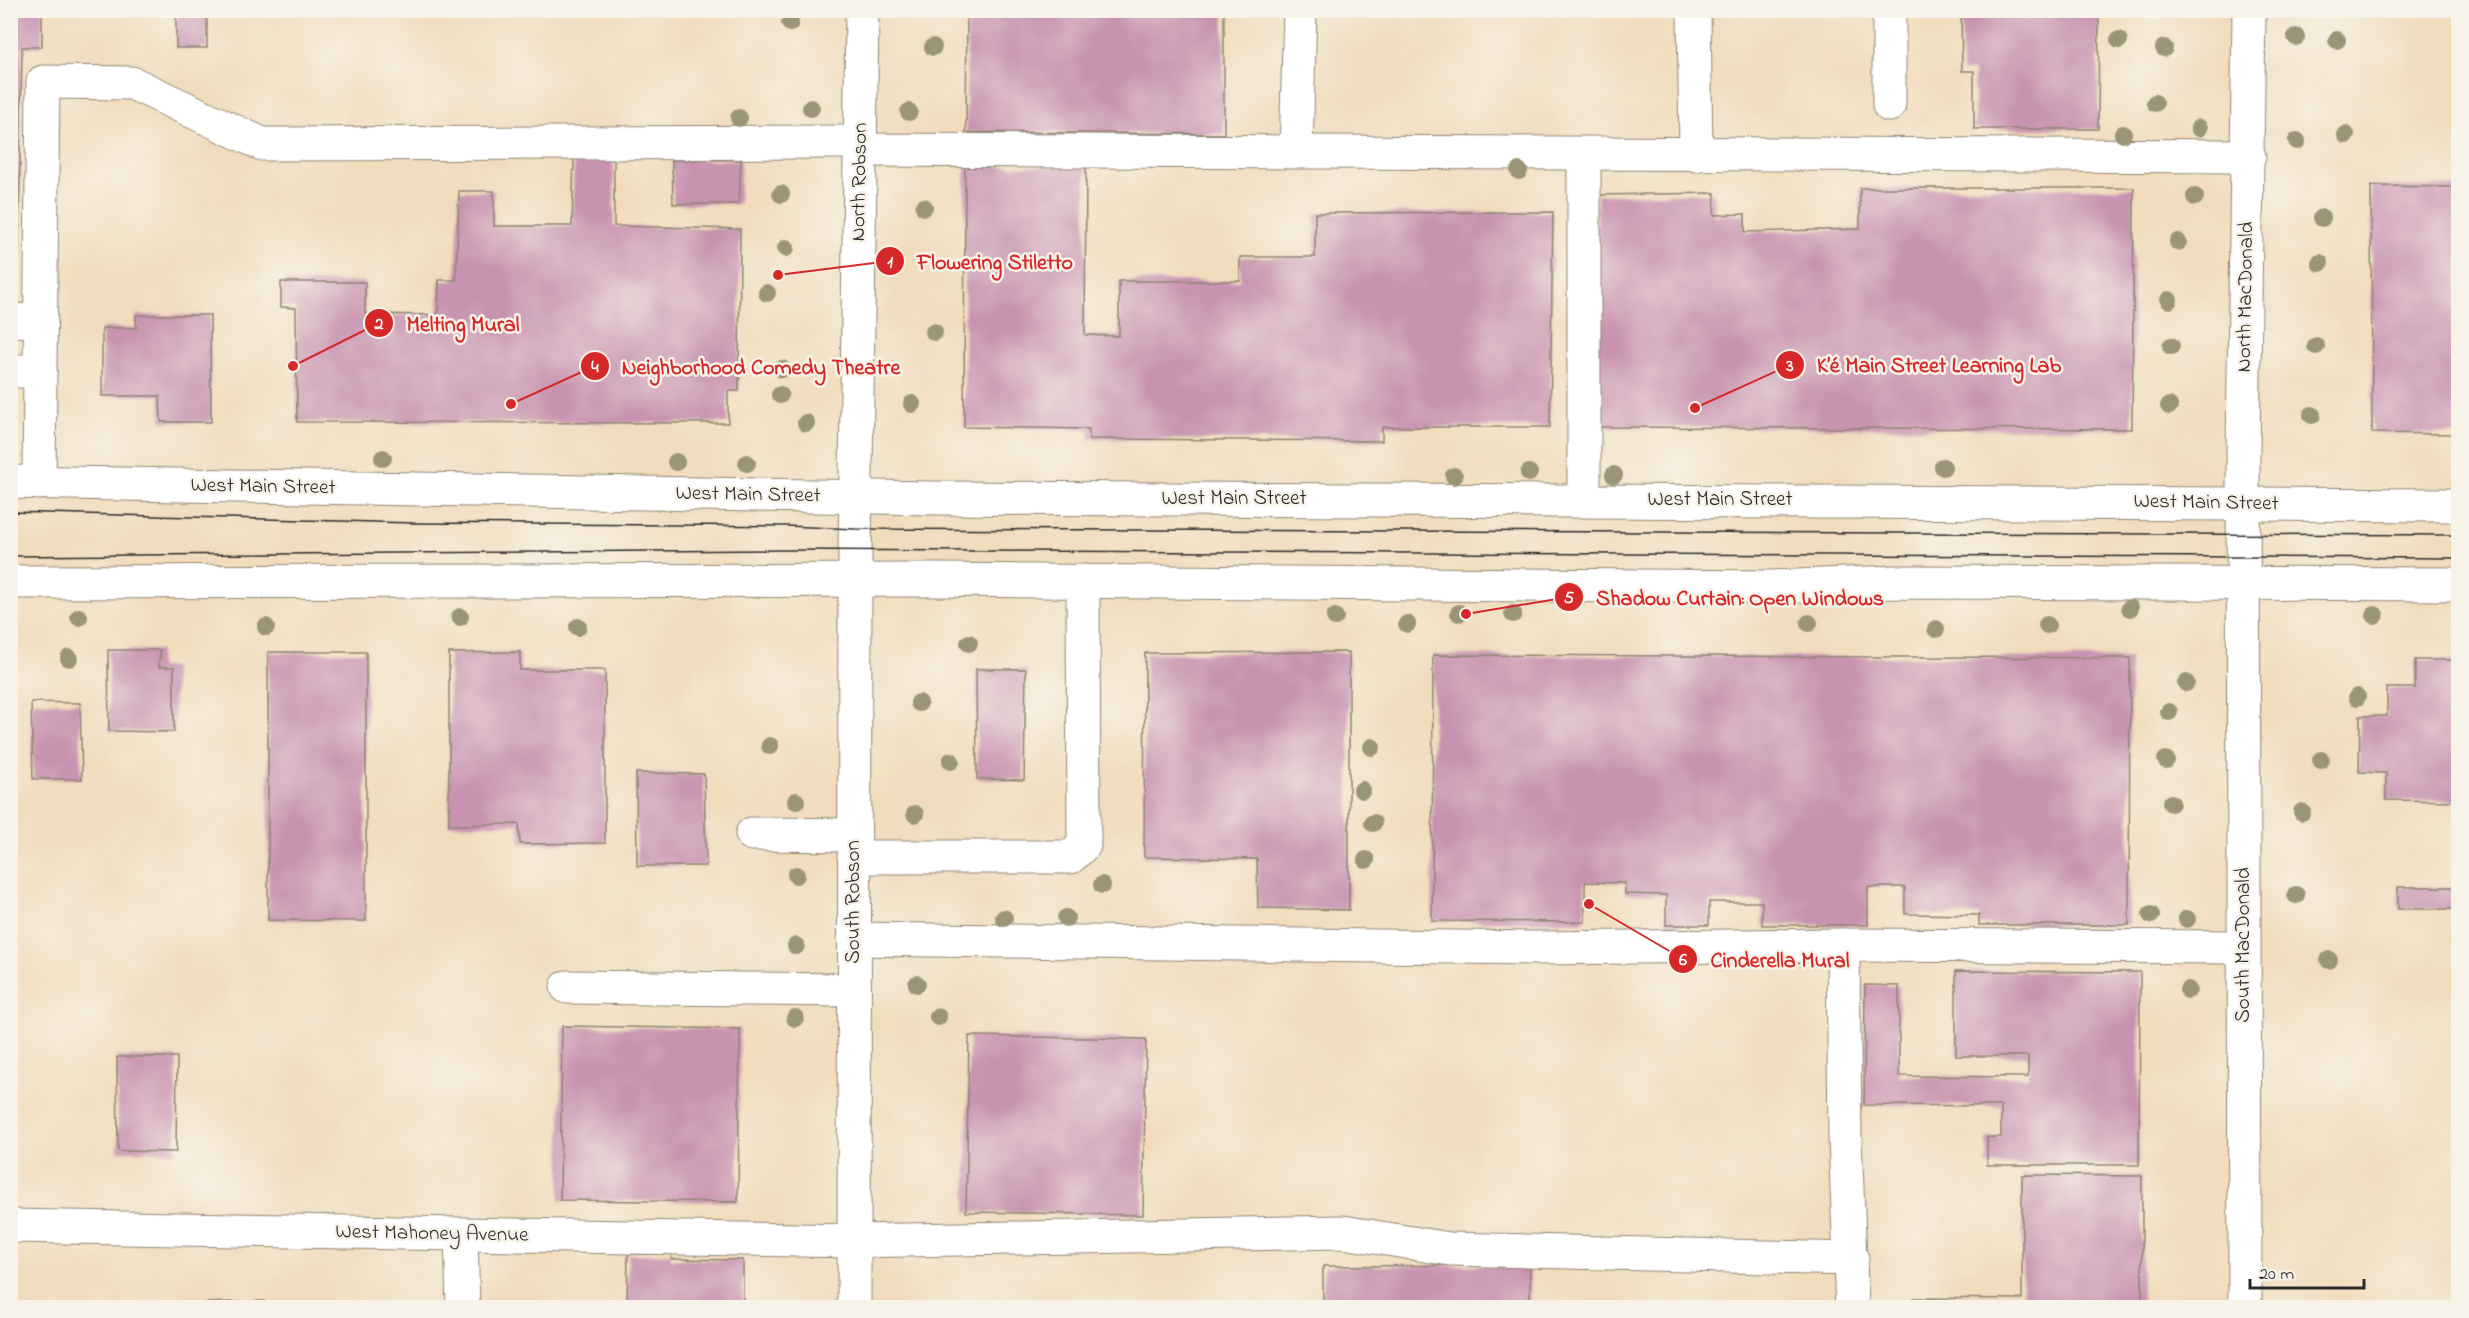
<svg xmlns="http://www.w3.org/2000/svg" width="2469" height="1318" viewBox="0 0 2469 1318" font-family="'Indie Flower',sans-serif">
  <rect width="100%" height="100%" fill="#f7f3e8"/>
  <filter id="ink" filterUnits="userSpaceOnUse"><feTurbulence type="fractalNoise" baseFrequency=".0167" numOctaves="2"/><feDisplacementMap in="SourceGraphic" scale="12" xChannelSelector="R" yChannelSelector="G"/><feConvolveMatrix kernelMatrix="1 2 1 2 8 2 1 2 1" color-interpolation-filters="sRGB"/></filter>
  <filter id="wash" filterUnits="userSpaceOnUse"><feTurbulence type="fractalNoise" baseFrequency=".008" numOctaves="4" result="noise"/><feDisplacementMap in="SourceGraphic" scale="24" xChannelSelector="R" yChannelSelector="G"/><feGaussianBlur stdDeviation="1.35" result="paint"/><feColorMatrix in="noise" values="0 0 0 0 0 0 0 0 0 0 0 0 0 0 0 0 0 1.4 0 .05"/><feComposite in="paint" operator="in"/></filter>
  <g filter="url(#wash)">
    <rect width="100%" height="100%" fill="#f1ddbd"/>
    <g id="blocks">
      <!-- building -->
      <g fill="#c893b0">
        <path d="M10,10H42V47H22L18,291H10Z"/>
        <rect x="176" y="10" width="31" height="38"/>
        <path d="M967,10H1224V134L966,132Z"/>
        <path d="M1961,10H2099L2098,129H1974V71H1962Z"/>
        <path d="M574,158H614V226L740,229L739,391H728V423L297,422L296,308L281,307V282H365V314L438,315L439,280H456L459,191H494V226H572Z"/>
        <path d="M672,160H741L739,204H673Z"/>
        <path d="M965,166L1086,167L1085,335L1119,336V281H1240V257H1315V213L1553,212L1550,427H1382V441L1089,439V429L964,427Z"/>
        <path d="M2371,186L2458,187V434L2372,433Z"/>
        <path d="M1860,188H2134L2132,429L1594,427L1597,195L1715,193L1714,215L1745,214V232L1860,229Z"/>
        <path d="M136,315H210L211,422H161L160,396H102V328H136Z"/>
        <path d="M108,650H160L159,667H174V732L109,731Z"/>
        <path d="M268,652H366V921L268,920Z"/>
        <path d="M520,652V670H605V843L520,844L519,824L449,825V653Z"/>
        <path d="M1349,652V910L1258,908L1257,859L1144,857L1145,653Z"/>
        <path d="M1433,655L2130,658L2129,925H1979V915L1905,914V887H1868V925H1762V902H1709V925H1666V895L1625,894V883L1585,882V922L1432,921Z"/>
        <path d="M2415,660H2458V801L2386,800V773L2359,772L2360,716H2387V688H2415Z"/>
        <path d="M976,669H1026L1024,780L977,779Z"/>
        <path d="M31,702L80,703L82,779H33Z"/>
        <path d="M636,773L704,774L706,866H637Z"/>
        <rect x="2398" y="887" width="60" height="22"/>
        <path d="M1956,971L2140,972L2139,1165H1987V1137H2001V1106L1864,1105L1865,985L1899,986V1076L2028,1077V1056H1956Z"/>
        <path d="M562,1026L740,1029L738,1202L560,1200Z"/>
        <path d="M969,1036L1146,1039L1143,1215L966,1212Z"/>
        <path d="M117,1057H177L176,1152L118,1151Z"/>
        <path d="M2022,1175L2142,1176V1308H1913V1298L2022,1299Z"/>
        <path d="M628,1254H671V1259L743,1260V1308H627Z"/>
        <path d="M1530,1265V1308H1323V1266Z"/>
        <path d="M264,1301V1308H202V1303Z"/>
      </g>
    </g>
  </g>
  <g filter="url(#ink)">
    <use href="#blocks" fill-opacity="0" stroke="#8e8474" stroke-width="1.5"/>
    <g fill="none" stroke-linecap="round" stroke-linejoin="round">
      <!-- minor casing -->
      <g stroke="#8e8474" stroke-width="35">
        <g id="minor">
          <path d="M1694,10L1696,155"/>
          <path d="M1889,105V10"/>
          <path d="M860,150L2249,156"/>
          <path d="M1296,152L1300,10"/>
          <path d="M1584,154V500"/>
          <path d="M10,320L41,321"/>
          <path d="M10,371H40L39,483"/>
          <path d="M40,371L43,82L132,83L262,144L860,142"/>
          <path d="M752,834L854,835"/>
          <path d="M854,857H1071L1084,845L1083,581"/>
          <path d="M854,939L1535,948L1843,945L2244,947"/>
          <path d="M1843,945L1845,1139L1852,1308"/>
          <path d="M567,987L854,990"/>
          <path d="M10,1226L854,1241L1343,1232L1450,1249L1852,1259"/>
          <path d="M461,1234L463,1308"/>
          <path d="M854,1308L855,551L862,10"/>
          <path d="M2245,1308L2243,450L2249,10"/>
        </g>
      </g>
      <!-- major casing -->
      <g stroke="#8e8474" stroke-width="35">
        <g id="major">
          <path d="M10,482L932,498L2458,505"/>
          <path d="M10,582L932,580L1771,587L1895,582L2458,584"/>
        </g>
      </g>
      <!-- minor -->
      <use href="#minor" stroke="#fff" stroke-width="33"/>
      <!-- major -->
      <use href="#major" stroke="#fff" stroke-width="33"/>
      <!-- tram -->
      <g stroke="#2b2b2b" stroke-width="1.5">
        <path d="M10,512L413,523L787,526L855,529L2458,535"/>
        <path d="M10,556L786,550L2458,558"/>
      </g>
    </g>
    <!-- trees -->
    <g fill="#9b9578">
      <circle cx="790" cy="23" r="9"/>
      <circle cx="2296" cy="37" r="9"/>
      <circle cx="2119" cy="40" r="9"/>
      <circle cx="2337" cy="40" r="9"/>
      <circle cx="933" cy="47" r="9"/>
      <circle cx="2164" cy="48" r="9"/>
      <circle cx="2155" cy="103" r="9"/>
      <circle cx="811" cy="108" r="9"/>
      <circle cx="909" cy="112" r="9"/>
      <circle cx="739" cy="118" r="9"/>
      <circle cx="2199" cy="128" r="9"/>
      <circle cx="2123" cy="134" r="9"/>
      <circle cx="2346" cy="135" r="9"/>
      <circle cx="2297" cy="141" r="9"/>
      <circle cx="1519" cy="171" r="9"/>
      <circle cx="781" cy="194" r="9"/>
      <circle cx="2195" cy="197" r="9"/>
      <circle cx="924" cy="207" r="9"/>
      <circle cx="2322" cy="218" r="9"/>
      <circle cx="2178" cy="242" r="9"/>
      <circle cx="786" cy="248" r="9"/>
      <circle cx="2320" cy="263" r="9"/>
      <circle cx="767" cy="293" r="9"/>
      <circle cx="2169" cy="300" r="9"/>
      <circle cx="934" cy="332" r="9"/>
      <circle cx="2171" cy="346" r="9"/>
      <circle cx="2316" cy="346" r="9"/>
      <circle cx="782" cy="369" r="9"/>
      <circle cx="780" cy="395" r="9"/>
      <circle cx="912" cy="404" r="9"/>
      <circle cx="2169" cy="406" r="9"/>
      <circle cx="2312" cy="415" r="9"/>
      <circle cx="806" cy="423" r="9"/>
      <circle cx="383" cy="458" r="9"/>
      <circle cx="676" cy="462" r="9"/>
      <circle cx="747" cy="463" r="9"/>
      <circle cx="1943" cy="467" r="9"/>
      <circle cx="1529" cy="473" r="9"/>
      <circle cx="1614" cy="475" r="9"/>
      <circle cx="1454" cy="476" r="9"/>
      <circle cx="2130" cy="608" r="9"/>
      <circle cx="1459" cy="613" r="9"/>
      <circle cx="1513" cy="614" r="9"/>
      <circle cx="2375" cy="615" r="9"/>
      <circle cx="79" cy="617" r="9"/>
      <circle cx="460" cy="617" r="9"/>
      <circle cx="1335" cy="617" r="9"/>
      <circle cx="1809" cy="623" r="9"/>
      <circle cx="1407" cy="624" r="9"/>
      <circle cx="2047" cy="625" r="9"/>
      <circle cx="266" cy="627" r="9"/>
      <circle cx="578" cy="627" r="9"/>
      <circle cx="1936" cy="629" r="9"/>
      <circle cx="969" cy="643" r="9"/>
      <circle cx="69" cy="658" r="9"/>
      <circle cx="2186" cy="683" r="9"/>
      <circle cx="2357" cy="697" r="9"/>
      <circle cx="919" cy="703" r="9"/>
      <circle cx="2169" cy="712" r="9"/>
      <circle cx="770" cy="746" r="9"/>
      <circle cx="1372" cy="747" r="9"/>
      <circle cx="2166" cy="760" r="9"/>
      <circle cx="2321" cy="760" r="9"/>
      <circle cx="951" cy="761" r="9"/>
      <circle cx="1362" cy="790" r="9"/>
      <circle cx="796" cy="801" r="9"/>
      <circle cx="2171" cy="803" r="9"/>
      <circle cx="2302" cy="812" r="9"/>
      <circle cx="915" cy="814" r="9"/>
      <circle cx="1373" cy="823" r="9"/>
      <circle cx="1366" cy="860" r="9"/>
      <circle cx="796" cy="875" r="9"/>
      <circle cx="1102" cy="885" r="9"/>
      <circle cx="2296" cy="895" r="9"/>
      <circle cx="2151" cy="915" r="9"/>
      <circle cx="1004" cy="918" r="9"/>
      <circle cx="1066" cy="918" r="9"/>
      <circle cx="2187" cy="919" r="9"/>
      <circle cx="796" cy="946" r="9"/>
      <circle cx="2329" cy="960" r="9"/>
      <circle cx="917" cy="984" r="9"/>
      <circle cx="2188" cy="990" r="9"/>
      <circle cx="938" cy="1017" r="9"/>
      <circle cx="795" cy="1018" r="9"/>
    </g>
  </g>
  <g text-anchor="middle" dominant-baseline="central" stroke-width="5" stroke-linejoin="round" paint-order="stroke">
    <!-- street labels -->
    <g font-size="21" fill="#2b2b2b" stroke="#f7f3e8">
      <text transform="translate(860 182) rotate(-89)">North Robson</text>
      <text transform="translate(2246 297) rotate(-89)">North MacDonald</text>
      <text transform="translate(263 487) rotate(1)">West Main Street</text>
      <text transform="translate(748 495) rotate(1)">West Main Street</text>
      <text x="1234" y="499">West Main Street</text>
      <text x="1720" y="500">West Main Street</text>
      <text transform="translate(2206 503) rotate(1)">West Main Street</text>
      <text transform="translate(854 902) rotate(-90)">South Robson</text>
      <text transform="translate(2244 945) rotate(-90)">South MacDonald</text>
      <text transform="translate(432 1234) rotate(1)">West Mahoney Avenue</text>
    </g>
  </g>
  <!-- callouts -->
  <path fill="none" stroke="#d62828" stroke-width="2" d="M778 275L890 261M293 366L379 323M1695 408L1790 365M511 404L595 366M1466 614L1569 597M1589 904L1683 959"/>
  <g fill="#d62828" stroke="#f7f3e8" stroke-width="2">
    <circle cx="778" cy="275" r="6"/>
    <circle cx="293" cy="366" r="6"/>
    <circle cx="1695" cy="408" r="6"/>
    <circle cx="511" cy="404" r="6"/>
    <circle cx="1466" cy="614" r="6"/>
    <circle cx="1589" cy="904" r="6"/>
    <circle cx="890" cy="261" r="15"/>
    <circle cx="379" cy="323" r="15"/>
    <circle cx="1790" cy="365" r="15"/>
    <circle cx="595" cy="366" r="15"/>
    <circle cx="1569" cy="597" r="15"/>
    <circle cx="1683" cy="959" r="15"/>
  </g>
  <g font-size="18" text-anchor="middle" font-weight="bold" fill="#fff">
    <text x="890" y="267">1</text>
    <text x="379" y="329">2</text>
    <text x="1790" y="371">3</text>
    <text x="595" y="372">4</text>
    <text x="1569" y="603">5</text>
    <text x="1683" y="965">6</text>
  </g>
  <g font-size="22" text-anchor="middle" font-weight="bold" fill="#d62828" stroke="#f7f3e8" stroke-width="5" stroke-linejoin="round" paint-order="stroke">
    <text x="995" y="269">Flowering Stiletto</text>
    <text x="463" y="331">Melting Mural</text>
    <text x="1939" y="372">K’é Main Street Learning Lab</text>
    <text x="761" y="374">Neighborhood Comedy Theatre</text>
    <text x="1740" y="605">Shadow Curtain: Open Windows</text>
    <text x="1780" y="967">Cinderella Mural</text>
  </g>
  <!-- margin -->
  <rect width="2469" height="1318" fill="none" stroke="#f7f3e8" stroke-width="36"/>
  <!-- scale -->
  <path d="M2250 1279v9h114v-9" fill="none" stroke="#2b2b2b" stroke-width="3"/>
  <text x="2259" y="1279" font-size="18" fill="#2b2b2b" stroke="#f7f3e8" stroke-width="4.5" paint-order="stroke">20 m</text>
</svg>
